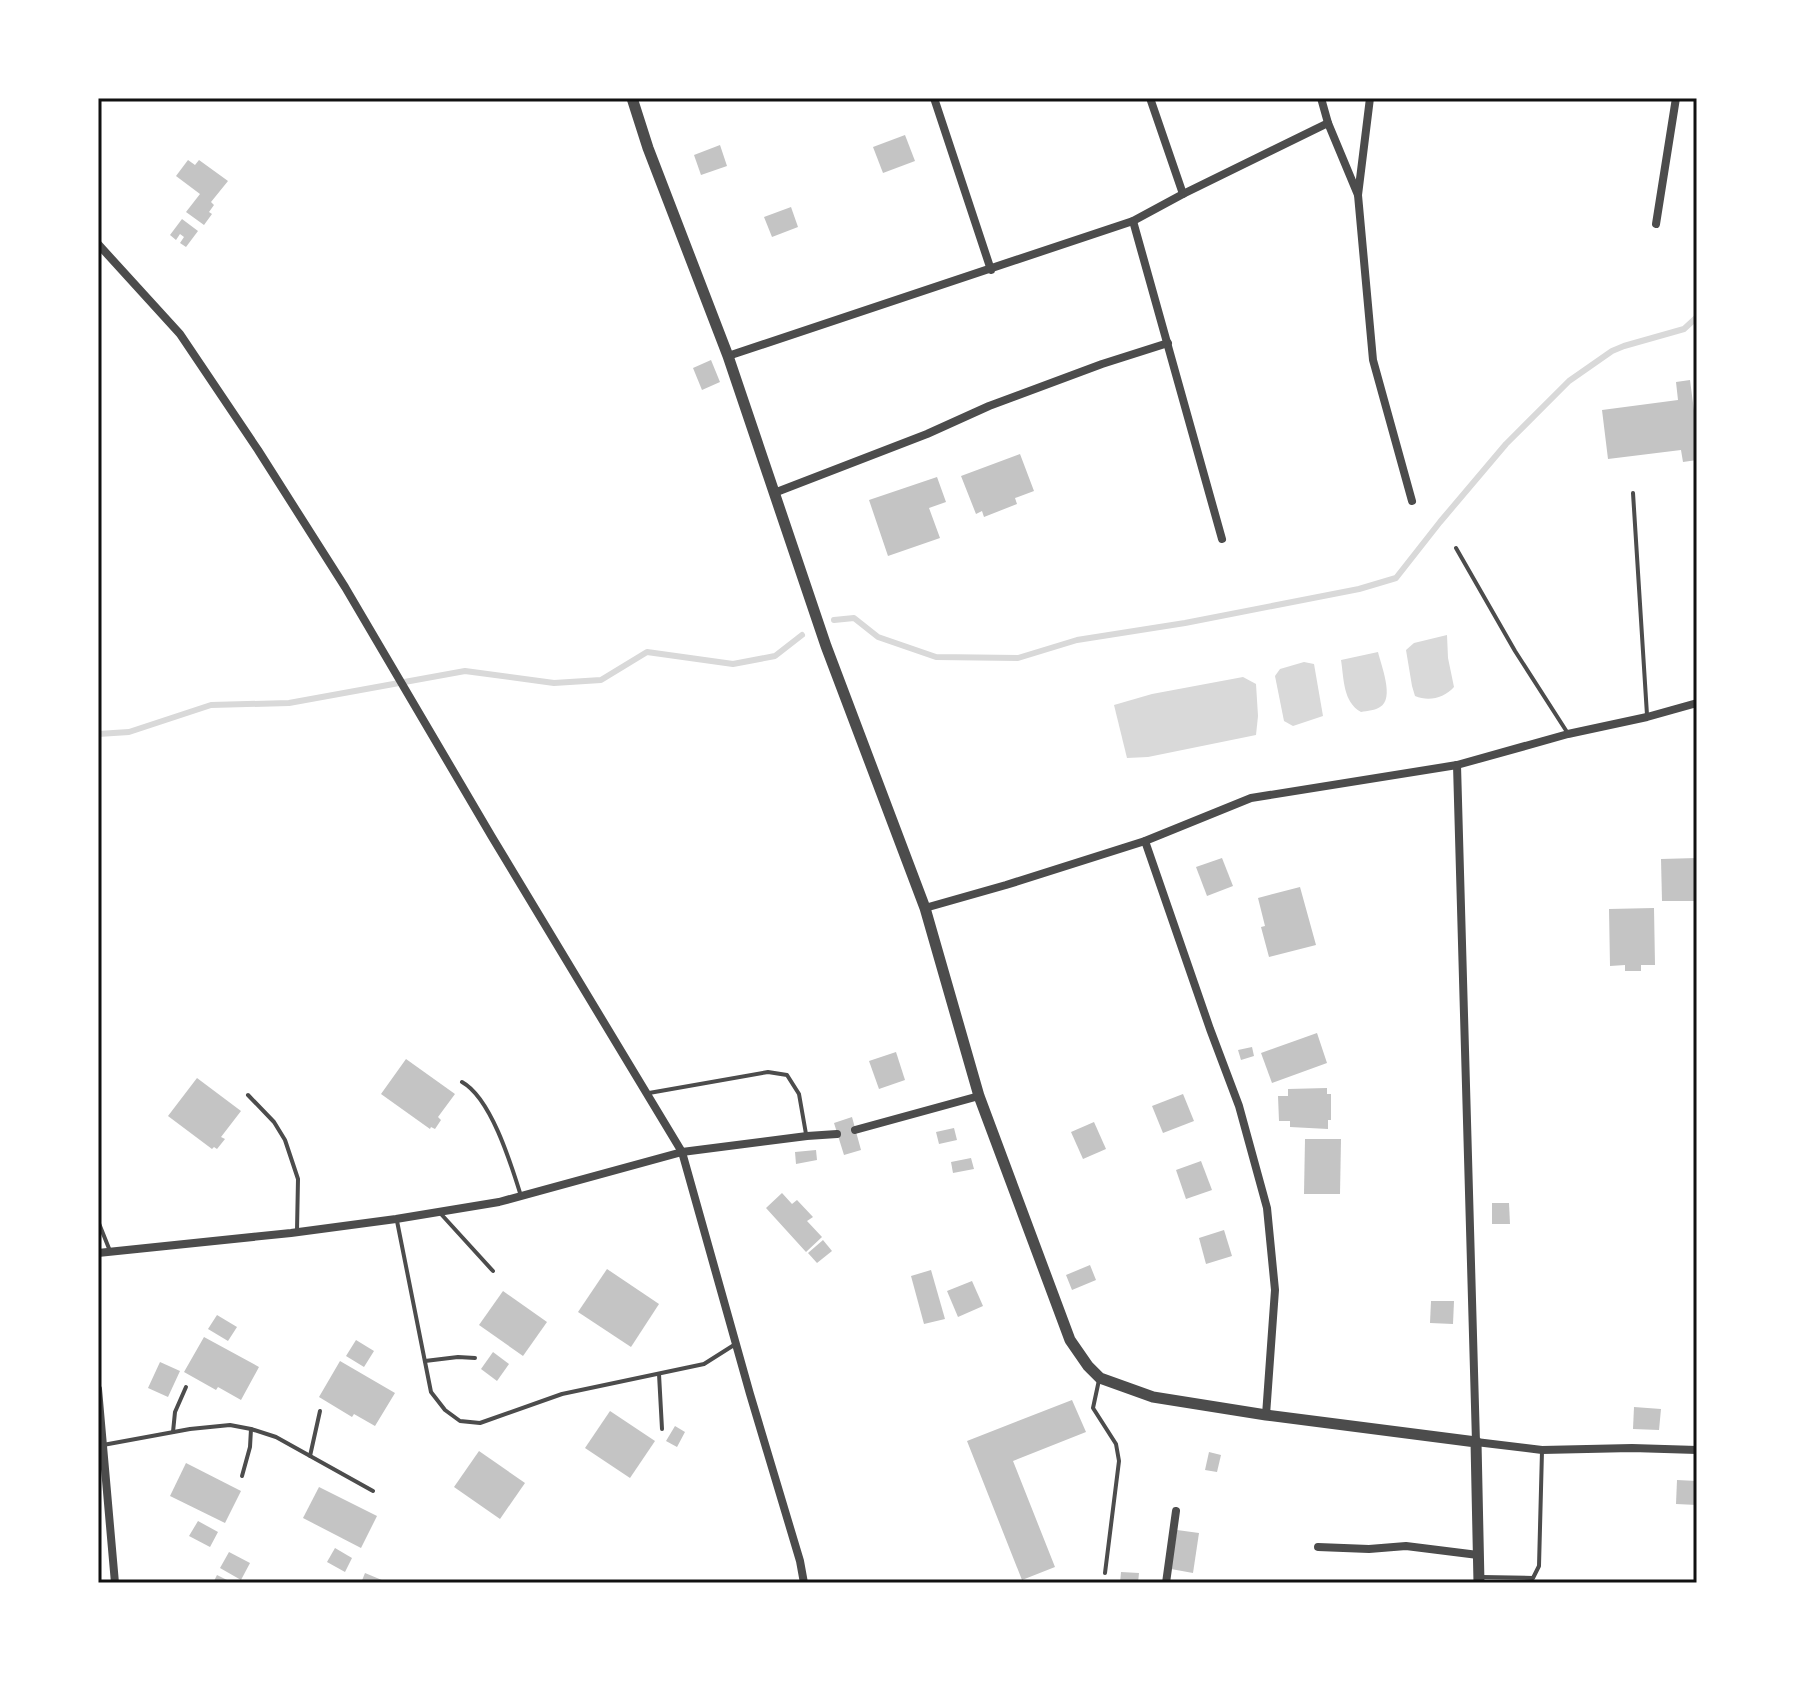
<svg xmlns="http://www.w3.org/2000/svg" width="1795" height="1681" viewBox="0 0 1795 1681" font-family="Ubuntu,sans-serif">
  <rect width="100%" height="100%" fill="#fff"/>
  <!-- water -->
  <g fill="#d9d9d9">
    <path d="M1447,635L1448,658L1454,687C1444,698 1429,702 1415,696L1412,686L1406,650L1414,643Z"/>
    <path d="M1378,652C1381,665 1395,699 1380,707C1376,710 1367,711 1361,712C1343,702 1344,679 1341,660Z"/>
    <path d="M1304,662L1314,664L1323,716L1293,726L1284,721L1275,676L1280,669Z"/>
    <path d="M1243,677L1256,684L1258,716L1256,735L1148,757L1127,758L1114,705L1152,694Z"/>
  </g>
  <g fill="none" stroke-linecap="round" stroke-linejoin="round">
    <!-- stream -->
    <g stroke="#d9d9d9" stroke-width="6">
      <path d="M834,620L854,618L878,637L936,657L1018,658L1077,640L1185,623L1359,589L1396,578L1440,522L1506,444L1569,381L1612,351L1624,346L1684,329L1697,317"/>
      <path d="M98,734L129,732L211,705L289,703L465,671L554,683L601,680L647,652L733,664L775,656L802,635"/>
    </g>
  </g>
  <!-- building -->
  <g fill="#c4c4c4">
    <path d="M905,135L915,161L883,173L873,147Z"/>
    <path d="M720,145L727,166L701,175L694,155Z"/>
    <path d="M188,160L195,165L199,160L228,181L211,202L214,205L209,212L212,214L204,225L186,212L200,194L176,176Z"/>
    <path d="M791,207L798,227L772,237L764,217Z"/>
    <path d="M182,219L198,231L186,247L180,243L184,237L180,234L176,240L170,235Z"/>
    <path d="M711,360L720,382L702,390L693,368Z"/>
    <path d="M1690,380L1697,434V460L1683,462L1681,450L1608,459L1602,410L1678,400L1676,382Z"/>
    <path d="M1020,454L1034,491L1015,498L1017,504L984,517L982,511L976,514L961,476Z"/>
    <path d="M937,477L946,502L929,508L940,538L888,556L869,500Z"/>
    <path d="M1222,858L1233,886L1207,896L1196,867Z"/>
    <path d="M1697,858V901H1662L1661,859Z"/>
    <path d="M1300,887L1316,945L1269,957L1261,927L1265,926L1258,898Z"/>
    <path d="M1654,908L1655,965H1641V971H1625V965L1610,966L1609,909Z"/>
    <path d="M1317,1033L1327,1063L1272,1083L1261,1053Z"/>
    <path d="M1252,1047L1254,1056L1241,1060L1238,1050Z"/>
    <path d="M896,1052L905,1080L879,1089L869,1061Z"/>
    <path d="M406,1059L455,1094L438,1117L441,1120L435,1129L431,1127L430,1129L381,1094Z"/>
    <path d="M197,1078L241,1111L221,1137L225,1139L217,1149L214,1147L212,1149L168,1116Z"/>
    <path d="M1327,1088V1094H1331V1120H1328V1129L1290,1127V1121H1279L1278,1096H1288V1089Z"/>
    <path d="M1183,1094L1194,1121L1163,1133L1152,1106Z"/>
    <path d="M852,1117L861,1150L844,1155L834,1123Z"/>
    <path d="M1094,1122L1106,1149L1083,1159L1071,1132Z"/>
    <path d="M954,1128L957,1140L939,1144L936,1132Z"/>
    <path d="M1305,1139H1341L1340,1194H1304Z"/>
    <path d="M816,1150L817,1160L796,1164L795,1152Z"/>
    <path d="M971,1158L974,1169L953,1173L951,1162Z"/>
    <path d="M1201,1161L1212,1190L1186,1199L1176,1170Z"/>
    <path d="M782,1193L792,1204L797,1200L813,1217L807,1221L822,1237L806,1252L766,1208Z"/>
    <path d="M1492,1203H1509L1510,1224H1492Z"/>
    <path d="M1224,1230L1232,1256L1206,1264L1199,1238Z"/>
    <path d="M823,1240L832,1251L817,1263L808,1253Z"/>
    <path d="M1090,1265L1096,1280L1072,1290L1066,1275Z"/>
    <path d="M607,1269L659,1304L631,1347L578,1312Z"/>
    <path d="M931,1270L945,1319L924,1324L911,1276Z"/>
    <path d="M972,1281L983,1306L958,1317L947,1291Z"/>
    <path d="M503,1291L547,1322L523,1356L479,1325Z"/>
    <path d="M1431,1301H1454L1453,1324L1430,1323Z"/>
    <path d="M217,1315L237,1327L228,1341L208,1329Z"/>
    <path d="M204,1337L259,1367L241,1400L218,1387L216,1390L184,1372Z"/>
    <path d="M356,1340L374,1351L364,1367L346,1356Z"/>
    <path d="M493,1352L509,1364L497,1381L481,1369Z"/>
    <path d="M340,1361L395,1393L375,1426L354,1414L352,1417L319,1397Z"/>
    <path d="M160,1362L180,1371L168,1397L148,1388Z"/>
    <path d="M1072,1400L1086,1432L1013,1461L1055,1567L1022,1580L967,1441Z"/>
    <path d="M1634,1407L1661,1409L1659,1430L1633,1429Z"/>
    <path d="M610,1411L655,1441L630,1478L585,1448Z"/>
    <path d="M675,1426L685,1432L677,1447L666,1441Z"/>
    <path d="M479,1451L525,1483L500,1519L454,1487Z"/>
    <path d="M1209,1452L1221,1455L1217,1472L1205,1470Z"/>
    <path d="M186,1463L241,1491L225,1523L170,1496Z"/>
    <path d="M1677,1480L1697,1481V1505L1676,1504Z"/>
    <path d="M319,1487L377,1516L361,1548L303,1518Z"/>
    <path d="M198,1521L218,1532L210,1547L189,1536Z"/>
    <path d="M1177,1530L1199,1533L1193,1573L1171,1569Z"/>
    <path d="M335,1548L352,1558L345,1572L327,1562Z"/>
    <path d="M229,1552L250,1563L241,1580L220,1568Z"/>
    <path d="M1121,1572L1139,1573L1138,1583H1120Z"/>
    <path d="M365,1573L389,1583H361Z"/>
    <path d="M217,1575L233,1583H213Z"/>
  </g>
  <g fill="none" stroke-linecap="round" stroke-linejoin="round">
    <!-- service -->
    <g stroke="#4c4c4c" stroke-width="4">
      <path d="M1633,493L1647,715"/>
      <path d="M1456,548L1515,651L1567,732"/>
      <path d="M462,1082C491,1098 511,1164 521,1196"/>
      <path d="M649,1093L768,1072L787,1075L799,1094L806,1134"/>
      <path d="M248,1095L274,1122L285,1140L298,1179L297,1230"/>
      <path d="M441,1214L493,1271"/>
      <path d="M98,1221L110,1251"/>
      <path d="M397,1221L431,1392L445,1410L460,1421L480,1423L562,1394L704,1364L734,1345"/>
      <path d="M425,1361L458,1357L475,1358"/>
      <path d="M659,1374L662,1429"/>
      <path d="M1099,1380L1093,1408L1116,1444L1119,1461L1105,1573"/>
      <path d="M173,1432L175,1412L186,1387"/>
      <path d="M103,1445L190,1429L230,1425L251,1429L276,1437L373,1491"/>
      <path d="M310,1456L320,1411"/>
      <path d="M242,1476L250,1447L251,1429"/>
      <path d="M1482,1577L1533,1578L1539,1566L1542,1451"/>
    </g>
    <!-- minor -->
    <g stroke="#4c4c4c" stroke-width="8">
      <path d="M934,98L991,270"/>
      <path d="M1150,98L1183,194"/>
      <path d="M1321,98L1328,123L1358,195L1370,98"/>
      <path d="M1358,195L1373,360L1412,501"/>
      <path d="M1133,221L1222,539"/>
      <path d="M1656,224L1676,98"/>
      <path d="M98,244L180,334L258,450L345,587L492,837L682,1152L750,1394L800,1561L804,1583"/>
      <path d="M728,356L1133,221L1183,194L1328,123"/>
      <path d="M774,493L927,434L989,406L1102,364L1168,343"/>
      <path d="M1457,765L1476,1442L1542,1450L1632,1448L1697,1450"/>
      <path d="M1145,841L1210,1029L1239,1106L1267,1208L1275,1290L1266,1415"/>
      <path d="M925,908L1006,885L1145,841L1251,798L1457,765L1568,734L1647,717L1697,703"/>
      <path d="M855,1130L979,1096"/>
      <path d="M98,1253L291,1233L396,1219L499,1202L682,1152L807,1136L837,1134"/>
      <path d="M98,1389L115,1583"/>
      <path d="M1318,1547L1369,1549L1406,1546L1478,1555"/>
      <path d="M1166,1583L1176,1511"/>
    </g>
    <!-- tertiary -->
    <path stroke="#4c4c4c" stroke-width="11" d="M632,98L648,148L728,356L826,646L925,908L979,1096L1070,1340L1088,1366L1100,1378L1153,1397L1266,1415L1476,1442L1479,1583"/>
  </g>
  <!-- border -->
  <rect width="1795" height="1681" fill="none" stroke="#ffffff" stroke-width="200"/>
  <rect x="100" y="100" width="1595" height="1481" fill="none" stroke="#111" stroke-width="3"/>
</svg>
